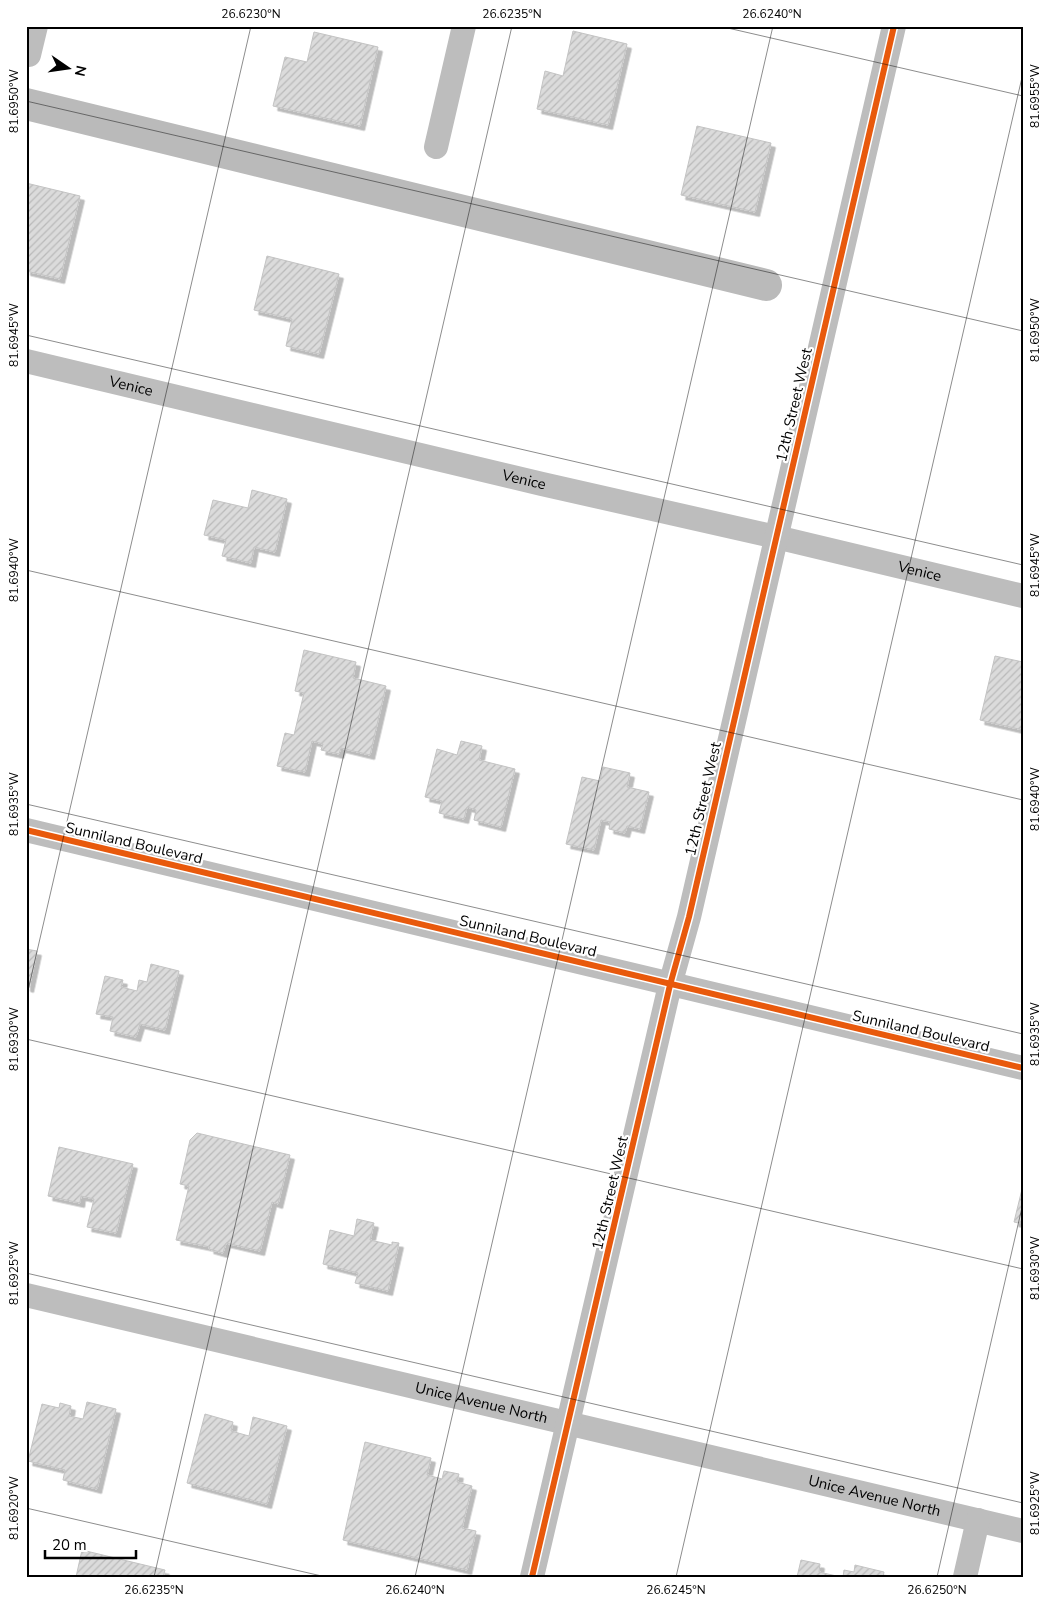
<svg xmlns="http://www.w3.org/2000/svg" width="1049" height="1603" viewBox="0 0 1049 1603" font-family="'Nunito Sans',sans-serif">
  <defs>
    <pattern id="building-hatch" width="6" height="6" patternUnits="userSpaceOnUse" patternTransform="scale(1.25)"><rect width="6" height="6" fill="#dbdbdb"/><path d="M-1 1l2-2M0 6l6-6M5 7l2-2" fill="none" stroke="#bababa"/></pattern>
    <filter id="shadow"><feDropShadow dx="4.5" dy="4.5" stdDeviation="0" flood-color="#0004"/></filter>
  </defs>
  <rect width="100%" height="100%" fill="#fff"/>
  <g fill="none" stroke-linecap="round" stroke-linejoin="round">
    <!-- canal -->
    <path stroke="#bababa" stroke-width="32" d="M26,104L766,285"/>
  </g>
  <!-- building -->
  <g fill="url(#building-hatch)" stroke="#c3c3c3" filter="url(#shadow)">
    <path d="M573,31L627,44L608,125L537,109L545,71L563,76Z"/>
    <path d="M314,32L378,47L360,126L273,106L285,57L307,62Z"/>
    <path d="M697,126L771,143L755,212L681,195Z"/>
    <path d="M26,183L80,196L60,279L26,271Z"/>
    <path d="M267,256L339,274L319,354L286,346L292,319L254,310Z"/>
    <path d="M252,490L287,499L275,552L254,547L251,563L222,556L226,540L204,535L213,500L248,508Z"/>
    <path d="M304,650L356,662L353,678L386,686L370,755L341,748L339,754L321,750L323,744L312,741L305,772L277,766L285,733L294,735L304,693L295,691Z"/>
    <path d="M995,656L1023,662V730L980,720Z"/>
    <path d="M461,741L482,746L479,760L515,769L501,827L474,820L476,810L467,807L464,819L439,813L442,801L425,797L437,749L457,755Z"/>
    <path d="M603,767L630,773L627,787L649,792L640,829L627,826L625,833L609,829L610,822L601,820L594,850L566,844L582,777L600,781Z"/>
    <path d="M26,949L37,951L29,988L26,987Z"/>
    <path d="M151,964L179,971L165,1030L140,1024L136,1037L110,1031L113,1017L96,1014L105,976L123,980L121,987L137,991L139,980L147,982Z"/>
    <path d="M197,1133L290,1155L278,1204L272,1202L260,1251L226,1243L223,1253L209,1249L210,1247L176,1240L189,1186L180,1184L190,1140Z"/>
    <path d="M59,1147L133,1164L116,1233L87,1227L94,1199L81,1196L80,1203L48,1196Z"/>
    <path d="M1023,1185V1224L1014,1222Z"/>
    <path d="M357,1219L374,1223L370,1240L392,1245V1242L399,1243L388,1291L355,1283L358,1273L323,1264L330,1230L354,1236Z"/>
    <path d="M87,1402L116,1409L97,1489L63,1480L65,1470L28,1461L42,1404L59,1408L60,1403L71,1406L69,1416L83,1419Z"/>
    <path d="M205,1414L233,1422L231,1431L249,1436L253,1417L287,1426L267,1504L187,1483Z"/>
    <path d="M365,1442L431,1458L427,1475L442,1479L444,1471L459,1474L457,1482L472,1486L462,1528L476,1531L467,1570L343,1540Z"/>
    <path d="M82,1550L165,1570L163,1577H76Z"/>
    <path d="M801,1560L820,1564L819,1572L841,1577H797Z"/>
    <path d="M855,1565L884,1572L883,1577H843L844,1570L854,1572Z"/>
  </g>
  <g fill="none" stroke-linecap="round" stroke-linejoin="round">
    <!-- minor -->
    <g stroke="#bdbdbd" stroke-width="24">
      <path d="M29,55L36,26"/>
      <path d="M436,147L464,26"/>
      <path id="s1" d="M26,361L542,484L776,537L1023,596"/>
      <path d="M26,830L1023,1068"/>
      <path id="s2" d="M26,1295L1023,1531"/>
      <path d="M532,1577L670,985L689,917L894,26"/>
      <path d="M965,1577L978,1520"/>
    </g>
    <!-- cycleway casing -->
    <g stroke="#fff" stroke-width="9">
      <g id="cycleway">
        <path d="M26,830L1023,1068"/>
        <path d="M532,1577L670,985L689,917L894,26"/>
      </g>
    </g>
    <!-- cycleway -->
    <use href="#cycleway" stroke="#e8590c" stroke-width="6"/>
  </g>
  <!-- ticks -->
  <path fill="none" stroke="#000" stroke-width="1" stroke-opacity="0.45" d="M719,26L1023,96M26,101L1023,331M26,335L1023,565M26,570L1023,800M26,804L1023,1034M26,999L251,26M26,1039L1023,1269M26,1273L1023,1503M26,1508L326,1577M154,1577L512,26M415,1577L773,26M676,1577L1023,73M937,1577L1023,1203"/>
  <g text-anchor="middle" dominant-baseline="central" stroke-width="4.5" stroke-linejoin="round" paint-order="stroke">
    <!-- street labels -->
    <g font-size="15" fill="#000" stroke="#fff">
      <text stroke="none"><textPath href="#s1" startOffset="108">Venice</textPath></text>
      <text transform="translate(794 405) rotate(-77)">12th Street West</text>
      <text stroke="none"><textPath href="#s1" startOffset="512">Venice</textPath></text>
      <text stroke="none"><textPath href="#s1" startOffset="918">Venice</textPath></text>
      <text transform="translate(703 799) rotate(-77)">12th Street West</text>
      <text transform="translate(134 843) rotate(13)">Sunniland Boulevard</text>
      <text transform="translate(528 936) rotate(13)">Sunniland Boulevard</text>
      <text transform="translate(921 1031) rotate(13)">Sunniland Boulevard</text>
      <text transform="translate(610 1193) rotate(-77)">12th Street West</text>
      <text stroke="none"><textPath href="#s2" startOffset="468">Unice Avenue North</textPath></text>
      <text stroke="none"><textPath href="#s2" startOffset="872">Unice Avenue North</textPath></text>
    </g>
  </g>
  <!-- border -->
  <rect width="1049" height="1603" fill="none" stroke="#ffffff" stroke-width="55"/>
  <!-- north arrow -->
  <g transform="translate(68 68) rotate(103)" stroke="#ffffff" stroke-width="4" paint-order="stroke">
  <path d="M0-4L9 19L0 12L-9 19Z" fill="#000000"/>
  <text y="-8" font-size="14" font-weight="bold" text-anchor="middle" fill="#000000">N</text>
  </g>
  <!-- scale -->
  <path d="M45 1550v8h91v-8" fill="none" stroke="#000000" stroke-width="2.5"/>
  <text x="52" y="1550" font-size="15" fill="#000000" stroke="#ffffff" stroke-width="4" paint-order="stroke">20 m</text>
  <rect x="28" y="28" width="994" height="1548" fill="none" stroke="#000" stroke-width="2"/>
  <g font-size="12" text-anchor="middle" fill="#000">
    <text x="251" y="18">26.6230°N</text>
    <text x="512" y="18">26.6235°N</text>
    <text x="772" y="18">26.6240°N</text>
    <text transform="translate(1035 96) rotate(-90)" y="4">81.6955°W</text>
    <text transform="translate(14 101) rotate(-90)" y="4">81.6950°W</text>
    <text transform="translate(1035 330) rotate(-90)" y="4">81.6950°W</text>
    <text transform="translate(14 335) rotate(-90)" y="4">81.6945°W</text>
    <text transform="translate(1035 565) rotate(-90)" y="4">81.6945°W</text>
    <text transform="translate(14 570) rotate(-90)" y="4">81.6940°W</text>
    <text transform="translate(1035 799) rotate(-90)" y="4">81.6940°W</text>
    <text transform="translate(14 804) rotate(-90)" y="4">81.6935°W</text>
    <text transform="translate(1035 1034) rotate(-90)" y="4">81.6935°W</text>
    <text transform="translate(14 1039) rotate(-90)" y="4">81.6930°W</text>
    <text transform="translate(1035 1268) rotate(-90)" y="4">81.6930°W</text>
    <text transform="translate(14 1273) rotate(-90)" y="4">81.6925°W</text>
    <text transform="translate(1035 1503) rotate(-90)" y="4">81.6925°W</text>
    <text transform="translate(14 1508) rotate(-90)" y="4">81.6920°W</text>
    <text x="154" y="1594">26.6235°N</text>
    <text x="415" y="1594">26.6240°N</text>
    <text x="676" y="1594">26.6245°N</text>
    <text x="937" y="1594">26.6250°N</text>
  </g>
</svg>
